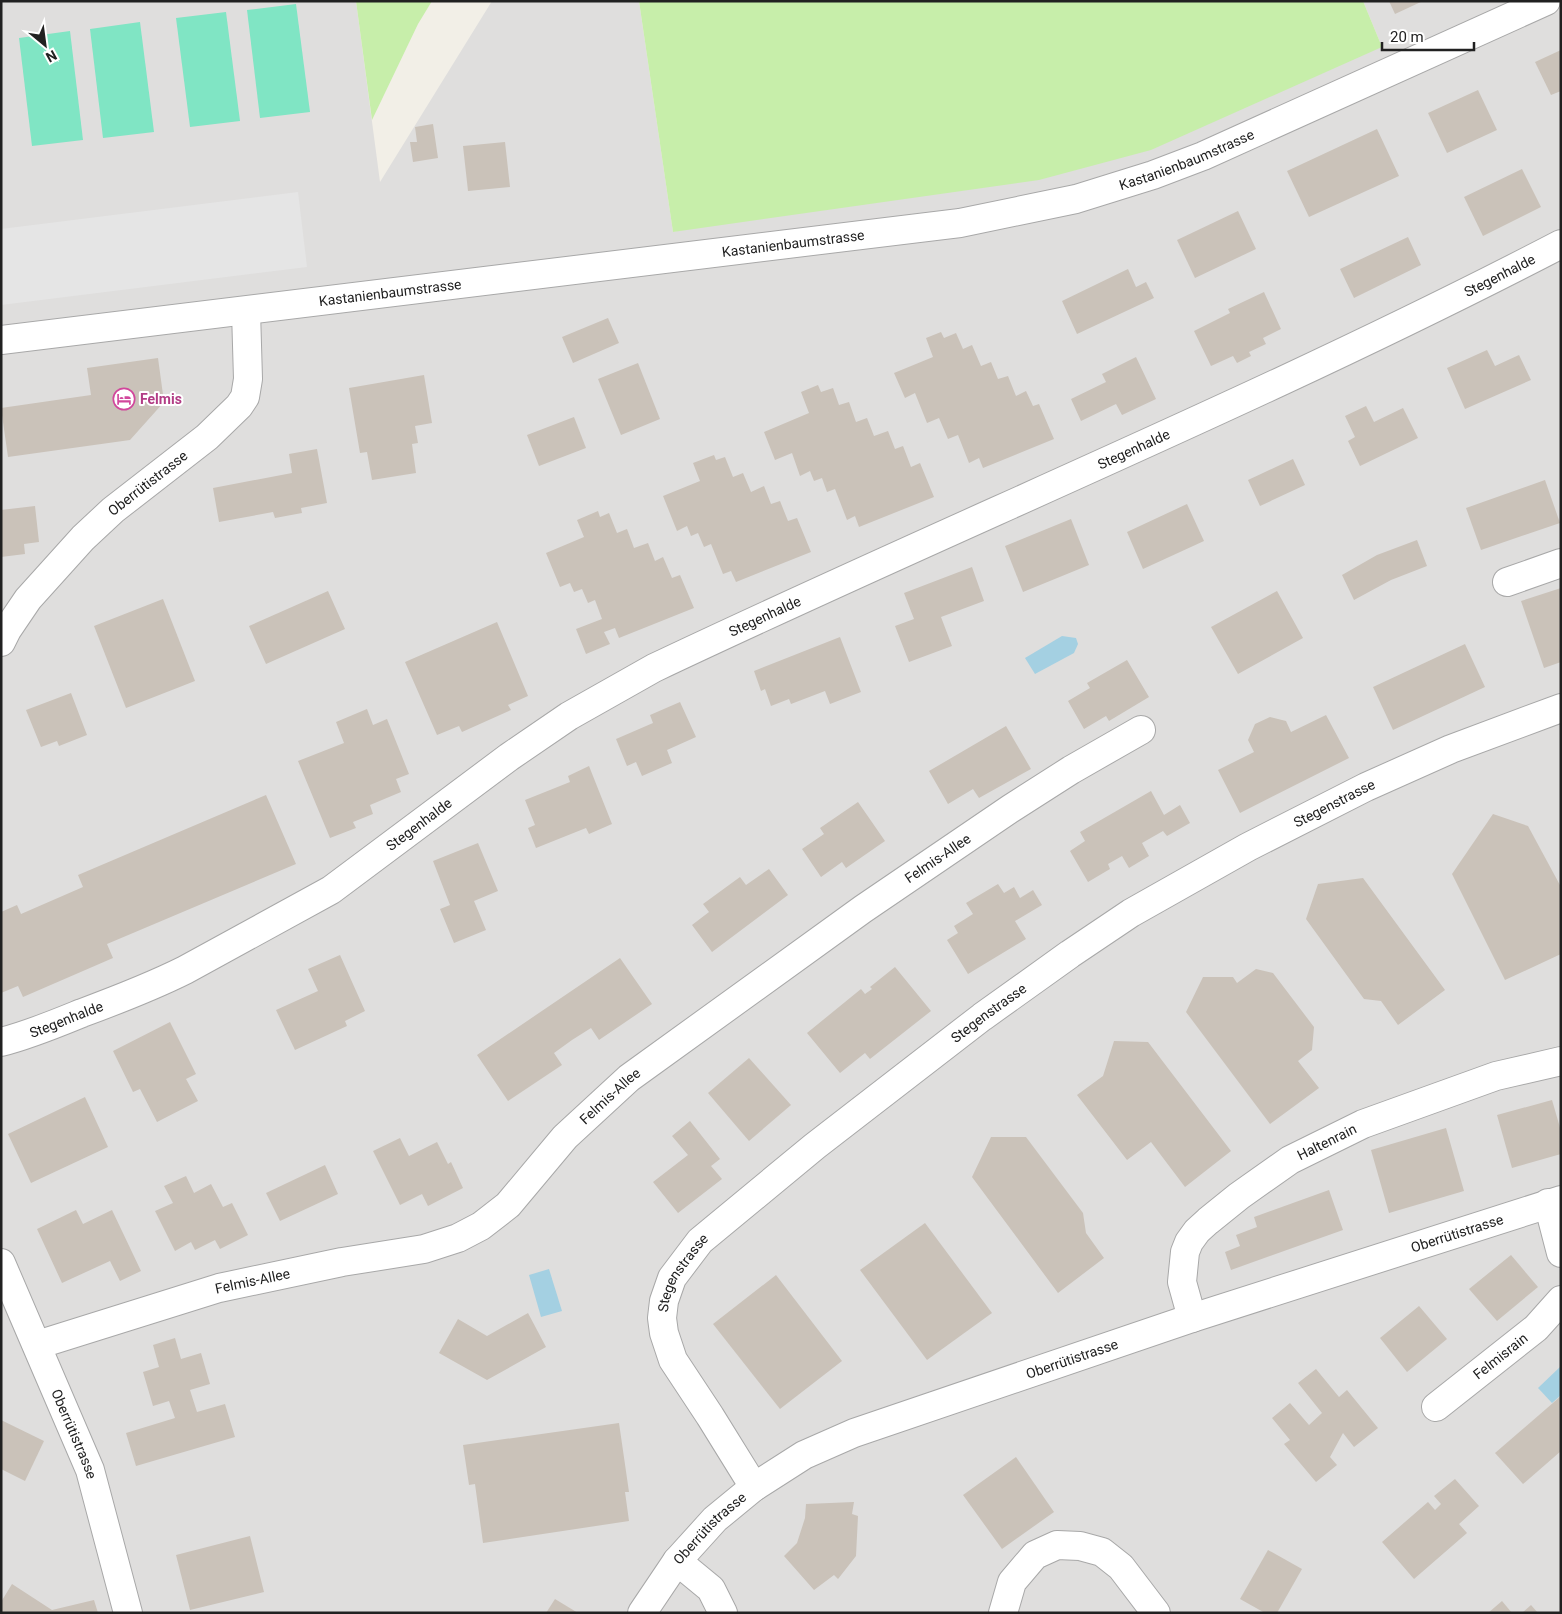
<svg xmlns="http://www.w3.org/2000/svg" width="1562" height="1614" viewBox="0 0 1562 1614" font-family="Roboto,sans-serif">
  <rect width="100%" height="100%" fill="#f2efe7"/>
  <!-- residential -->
  <path fill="#dfdedd" d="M356,1L380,182L492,1H639L673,232L1382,47L1363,1H1561V1613H1V2Z"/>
  <!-- grass -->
  <g fill="#c7eeaa">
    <path d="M356,1H432L418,24L372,120Z"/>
    <path d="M639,1H1363L1382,47L1151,150L1039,180L673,232Z"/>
  </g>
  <!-- pitch -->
  <g fill="#80e5c4">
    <path d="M296,4L310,112L260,118L247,10Z"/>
    <path d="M226,12L240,121L190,127L176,18Z"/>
    <path d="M140,22L154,132L103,138L90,29Z"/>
    <path d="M70,31L83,140L32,146L19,38Z"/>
  </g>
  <!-- parking -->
  <path fill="#e5e5e5" d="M298,192L307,267L1,305V229Z"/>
  <!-- water -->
  <g fill="#a4d0e2">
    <path d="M1062,636L1076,638L1078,644L1074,653L1035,674L1025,658Z"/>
    <path d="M549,1269L562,1311L541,1317L529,1275Z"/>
    <path d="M1561,1366V1395L1552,1403L1538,1388Z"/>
  </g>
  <!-- building -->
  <g fill="#cac2b9">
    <path d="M1389,1H1423L1395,14Z"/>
    <path d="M1561,50V91L1551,95L1535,62Z"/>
    <path d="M1478,90L1497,130L1447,153L1428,113Z"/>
    <path d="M433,124L438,158L413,162L410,142H417L415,127Z"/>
    <path d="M1377,129L1399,176L1309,217L1287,171Z"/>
    <path d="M505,142L510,187L468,191L463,146Z"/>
    <path d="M1522,169L1541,207L1483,236L1464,197Z"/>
    <path d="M1238,211L1256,249L1195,278L1177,240Z"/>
    <path d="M1408,237L1421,265L1354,298L1340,269Z"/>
    <path d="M1128,269L1136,287L1146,282L1154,298L1077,334L1062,301Z"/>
    <path d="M1264,292L1281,329L1263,338L1266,344L1249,352L1251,356L1237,363L1233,356L1211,366L1194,331L1230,313L1228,309Z"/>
    <path d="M608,318L619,343L573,363L562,337Z"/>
    <path d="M941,332L944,338L956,333L963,349L972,345L981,366L991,362L998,379L1008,376L1016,396L1026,391L1033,406L1039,404L1054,439L983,468L979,458L969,463L958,435L948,439L939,418L927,423L915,393L905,398L894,373L933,357L926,338Z"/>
    <path d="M1487,350L1495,366L1519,355L1531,380L1465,409L1447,368Z"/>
    <path d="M1136,357L1156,399L1122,415L1116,404L1081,421L1071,399L1106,382L1102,374Z"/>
    <path d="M158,358L164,402L130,440L8,457L1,408L91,395L87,368Z"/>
    <path d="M638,363L660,419L621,435L598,379Z"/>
    <path d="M424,375L432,423L415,426L418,443L412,444L416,473L372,480L367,452L360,453L349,388Z"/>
    <path d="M818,385L821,392L833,388L839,405L849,402L856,422L867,418L874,436L888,431L895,449L903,446L911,467L920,463L934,497L859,527L855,516L847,520L835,489L827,492L822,478L814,481L810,471L800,476L792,453L775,460L764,432L809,413L801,392Z"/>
    <path d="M1366,406L1374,422L1403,408L1418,438L1360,466L1348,441L1355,437L1345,416Z"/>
    <path d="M574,417L586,448L539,466L527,435Z"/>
    <path d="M317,449L327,503L301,508L302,513L275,518L273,512L219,522L213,488L292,473L289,454Z"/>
    <path d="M714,455L716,460L725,457L733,477L743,473L751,492L764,486L771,504L780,501L788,521L797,518L811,552L736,582L731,571L723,574L711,544L704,547L698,533L691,536L687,526L677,531L663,496L700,481L693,463Z"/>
    <path d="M1293,459L1305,485L1260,506L1248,480Z"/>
    <path d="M1545,480L1560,523L1481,550L1466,508Z"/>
    <path d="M1187,504L1204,541L1143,569L1127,532Z"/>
    <path d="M35,506L39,542L24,544L25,554L1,557V510Z"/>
    <path d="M598,511L600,517L609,513L617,533L627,529L634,548L648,543L655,561L663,557L672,578L680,575L694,608L619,638L615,628L604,632L610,644L586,654L576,629L602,619L595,600L588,603L582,589L574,592L570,583L560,587L546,553L584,537L577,520Z"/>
    <path d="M1071,519L1089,565L1023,592L1005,546Z"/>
    <path d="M1417,540L1427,566L1391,580L1354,600L1342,575L1377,555Z"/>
    <path d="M972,567L984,601L941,617L952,646L909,662L895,626L914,619L904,593Z"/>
    <path d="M1561,588V662L1544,668L1521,601Z"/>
    <path d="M328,591L345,629L266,664L249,626Z"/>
    <path d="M1277,591L1303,638L1238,674L1211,627Z"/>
    <path d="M163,599L195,681L126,708L94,626Z"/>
    <path d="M497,622L528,696L508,705L511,710L462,732L459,726L437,735L405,662Z"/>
    <path d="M840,637L861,692L830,704L825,691L791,704L789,699L771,706L765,689L761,691L754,671Z"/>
    <path d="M1465,644L1485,687L1393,730L1373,687Z"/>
    <path d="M1127,660L1149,697L1109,721L1106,716L1084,729L1068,701L1090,688L1087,683Z"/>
    <path d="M71,693L87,735L59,746L57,741L41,747L26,710Z"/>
    <path d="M680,702L696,737L667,750L672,763L642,776L636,762L627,766L616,739L653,723L650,715Z"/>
    <path d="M367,709L373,725L387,719L409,774L396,779L401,792L370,805L373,814L353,822L356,828L330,838L298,761L344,743L336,722Z"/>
    <path d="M1326,715L1349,758L1240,813L1218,770L1254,752L1248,740L1255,724L1270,717L1286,721L1291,732Z"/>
    <path d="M1006,726L1031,769L979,798L973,789L948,804L929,771Z"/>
    <path d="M589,766L612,824L589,834L586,828L536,848L528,828L535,825L525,800L570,782L568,776Z"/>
    <path d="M1151,791L1164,815L1180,805L1190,823L1167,836L1163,831L1142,843L1149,856L1129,868L1122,856L1108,864L1110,869L1088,882L1070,851L1085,841L1080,832Z"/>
    <path d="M266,795L296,864L107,944L113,958L23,997L18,986L1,993V912L17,905L21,914L83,887L78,875Z"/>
    <path d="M858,802L885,841L846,868L842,862L821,877L802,849L824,834L820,828Z"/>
    <path d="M1493,814L1528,826L1561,887V954L1505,980L1452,874Z"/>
    <path d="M478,843L498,891L474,901L486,930L454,943L440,909L450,905L433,861Z"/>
    <path d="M769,869L788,895L712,952L692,925L709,912L703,904L740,877L746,885Z"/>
    <path d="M1363,878L1445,990L1398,1025L1381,1001L1364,999L1306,919L1318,884Z"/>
    <path d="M998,884L1004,893L1014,887L1020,898L1033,890L1042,905L1015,921L1026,939L968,974L947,940L958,933L954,926L973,914L966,903Z"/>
    <path d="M340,955L365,1011L345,1021L347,1026L295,1050L276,1010L318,991L308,969Z"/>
    <path d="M620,958L652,1004L599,1040L591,1028L572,1040L554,1053L562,1065L508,1101L477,1055Z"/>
    <path d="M895,967L931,1011L870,1059L865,1053L840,1073L807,1033L861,989L865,994L872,989L870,987Z"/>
    <path d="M1256,969L1273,973L1314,1027L1312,1050L1298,1061L1319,1088L1270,1124L1186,1012L1203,977H1233L1237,983Z"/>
    <path d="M170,1022L196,1074L186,1079L198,1101L157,1122L140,1089L133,1092L113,1051Z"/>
    <path d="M1114,1041L1148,1042L1231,1151L1185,1187L1151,1142L1127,1160L1077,1095L1103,1076Z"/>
    <path d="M749,1058L791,1105L749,1141L708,1093Z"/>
    <path d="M85,1097L108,1147L31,1183L8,1134Z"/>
    <path d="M1552,1100L1561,1131V1154L1512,1168L1497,1115Z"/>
    <path d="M690,1121L720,1159L711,1166L722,1179L678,1213L653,1182L688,1155L672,1136Z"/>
    <path d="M1446,1128L1464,1191L1389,1213L1371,1150Z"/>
    <path d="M991,1137H1026L1083,1213L1086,1233L1104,1258L1058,1293L972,1177Z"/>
    <path d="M400,1138L409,1156L437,1142L448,1164L451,1162L463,1188L428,1206L422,1194L400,1205L373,1151Z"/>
    <path d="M325,1165L338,1194L280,1221L266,1193Z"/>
    <path d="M186,1176L194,1193L211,1184L223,1207L232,1203L248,1235L220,1249L215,1240L195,1250L191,1242L175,1251L155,1211L173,1203L164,1186Z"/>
    <path d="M1329,1190L1343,1230L1231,1270L1225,1252L1240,1246L1236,1235L1257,1227L1254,1217Z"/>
    <path d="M76,1210L83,1224L112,1210L141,1271L120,1281L110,1261L62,1283L37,1229Z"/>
    <path d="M925,1223L992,1313L927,1360L860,1270Z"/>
    <path d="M1511,1255L1538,1287L1497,1321L1469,1289Z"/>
    <path d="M776,1275L842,1361L780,1409L713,1324Z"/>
    <path d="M1419,1306L1447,1339L1407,1372L1380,1338Z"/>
    <path d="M528,1313L546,1347L487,1380L439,1353L458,1319L487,1336Z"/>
    <path d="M175,1338L181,1359L201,1353L210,1384L190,1390L197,1412L225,1404L235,1437L136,1466L126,1433L175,1418L169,1401L153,1406L143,1372L159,1367L153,1345Z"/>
    <path d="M1316,1369L1339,1397L1347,1390L1378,1428L1354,1447L1343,1433L1330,1457L1337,1465L1316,1482L1284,1444L1290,1440L1272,1418L1290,1403L1309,1425L1322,1413L1298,1383Z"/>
    <path d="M1561,1396V1451L1523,1484L1495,1453Z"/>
    <path d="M1,1420L44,1441L25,1481L1,1469Z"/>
    <path d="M619,1423L629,1492H625L629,1521L483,1543L475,1484L469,1485L463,1445Z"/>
    <path d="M1016,1457L1054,1512L1002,1549L963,1495Z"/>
    <path d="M1455,1479L1479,1506L1459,1524L1467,1533L1414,1579L1382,1542L1428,1502L1435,1510L1441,1504L1434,1496Z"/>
    <path d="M854,1502L852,1514L858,1516L856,1556L838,1579L834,1575L814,1590L784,1556L797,1543L805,1518L806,1504Z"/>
    <path d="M250,1536L264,1592L190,1610L176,1555Z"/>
    <path d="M1268,1550L1302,1569L1277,1613H1265L1240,1599Z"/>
    <path d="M12,1584L52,1610L94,1600L98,1613H1V1602Z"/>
    <path d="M555,1599L578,1613H546Z"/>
    <path d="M1502,1601L1512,1613H1488Z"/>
    <path d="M1531,1605L1538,1613H1522Z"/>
  </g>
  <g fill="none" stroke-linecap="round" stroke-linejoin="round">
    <!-- minor casing -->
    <g stroke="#a8a8a8" stroke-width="30">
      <g id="minor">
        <path id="s1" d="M1,340L960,223L1076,199L1153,175L1203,156L1546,1"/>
        <path d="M1507,582L1561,563"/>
        <path id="s2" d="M1,642L7,630L28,599L83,538L113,510L207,437L239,406L245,397L248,379L246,311"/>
        <path id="s3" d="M1,1042C29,1035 55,1024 82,1013C117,1000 151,987 185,970L331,890L509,757L569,716L654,668C955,525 1265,398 1561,244"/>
        <path d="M1548,1203L1561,1253"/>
        <path id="s4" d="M1,1263L90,1470L128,1613"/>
        <path id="s5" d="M1192,1318L1182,1282L1185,1252L1189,1242L1197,1231L1208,1221L1239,1196L1290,1160L1363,1124L1496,1076L1561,1061"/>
        <path id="s6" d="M37,1345L219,1288L342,1262L424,1249L458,1238L481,1226L508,1205L565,1137L629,1078L863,909L1010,809L1071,770L1141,730"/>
        <path id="s7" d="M1436,1407L1536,1328L1561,1300"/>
        <path id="s8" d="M754,1487L710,1416L673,1360L664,1333L662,1318L664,1301L672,1278L700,1241L815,1146L982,1017L1070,954L1131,913L1248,847L1366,787L1451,749L1561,708"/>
        <path d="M677,1561L711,1589L723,1613"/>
        <path id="s9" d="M642,1613L677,1561L715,1519L754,1487L804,1455L854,1433L1192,1318L1561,1200"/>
        <path d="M1003,1613L1012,1582L1035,1555L1057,1545L1080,1546L1102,1552L1121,1567L1156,1613"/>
      </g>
    </g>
    <!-- minor -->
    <use href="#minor" stroke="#fff" stroke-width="28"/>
  </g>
  <!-- icons -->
  <defs>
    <g id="hotel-ring" transform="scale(1.125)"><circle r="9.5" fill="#fff" stroke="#d1479c" stroke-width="1.5"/><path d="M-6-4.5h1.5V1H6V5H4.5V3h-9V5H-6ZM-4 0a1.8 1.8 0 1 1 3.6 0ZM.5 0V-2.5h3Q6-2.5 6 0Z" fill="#d1479c"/></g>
  </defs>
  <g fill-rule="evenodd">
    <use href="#hotel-ring" x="124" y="399"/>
  </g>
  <g text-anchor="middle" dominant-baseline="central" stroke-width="4" stroke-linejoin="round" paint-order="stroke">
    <!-- street labels -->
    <g font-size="14" fill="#212121" stroke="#fff">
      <text stroke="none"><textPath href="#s1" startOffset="1202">Kastanienbaumstrasse</textPath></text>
      <text stroke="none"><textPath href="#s1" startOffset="798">Kastanienbaumstrasse</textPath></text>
      <text stroke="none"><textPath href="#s3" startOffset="1689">Stegenhalde</textPath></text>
      <text stroke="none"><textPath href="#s1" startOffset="392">Kastanienbaumstrasse</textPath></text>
      <text stroke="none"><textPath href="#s3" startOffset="1284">Stegenhalde</textPath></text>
      <text stroke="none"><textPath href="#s2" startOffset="218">Oberrütistrasse</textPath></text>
      <text stroke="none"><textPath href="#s3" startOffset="879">Stegenhalde</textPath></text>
      <text stroke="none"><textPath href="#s8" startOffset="1055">Stegenstrasse</textPath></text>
      <text stroke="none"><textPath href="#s3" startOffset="474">Stegenhalde</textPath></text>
      <text stroke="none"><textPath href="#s6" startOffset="1050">Felmis-Allee</textPath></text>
      <text stroke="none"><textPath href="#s8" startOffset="650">Stegenstrasse</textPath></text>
      <text stroke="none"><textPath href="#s3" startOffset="69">Stegenhalde</textPath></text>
      <text stroke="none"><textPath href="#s6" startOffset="645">Felmis-Allee</textPath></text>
      <text stroke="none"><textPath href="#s5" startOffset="250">Haltenrain</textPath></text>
      <text stroke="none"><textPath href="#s9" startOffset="919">Oberrütistrasse</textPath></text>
      <text stroke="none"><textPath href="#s8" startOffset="245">Stegenstrasse</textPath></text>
      <text stroke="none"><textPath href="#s6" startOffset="225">Felmis-Allee</textPath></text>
      <text stroke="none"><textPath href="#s7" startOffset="82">Felmisrain</textPath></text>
      <text stroke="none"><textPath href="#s9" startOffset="514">Oberrütistrasse</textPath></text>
      <text stroke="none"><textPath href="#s4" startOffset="186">Oberrütistrasse</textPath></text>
      <text stroke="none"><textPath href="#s9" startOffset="109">Oberrütistrasse</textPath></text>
    </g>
    <!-- hotel labels -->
    <g font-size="14" font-weight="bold" fill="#b23c85" stroke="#fff" text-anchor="start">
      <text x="140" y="399">Felmis</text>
    </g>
  </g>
  <!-- border -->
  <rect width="1562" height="1614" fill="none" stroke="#212121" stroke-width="5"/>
  <!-- north arrow -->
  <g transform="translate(45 45) rotate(151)" stroke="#ffffff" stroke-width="4" paint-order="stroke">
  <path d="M0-4L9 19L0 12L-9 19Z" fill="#212121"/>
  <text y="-8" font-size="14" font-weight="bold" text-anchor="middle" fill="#212121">N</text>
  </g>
  <!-- scale -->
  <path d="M1382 42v8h92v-8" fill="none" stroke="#212121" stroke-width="2.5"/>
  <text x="1390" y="42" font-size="15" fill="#212121" stroke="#ffffff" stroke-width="4" paint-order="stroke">20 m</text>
</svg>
